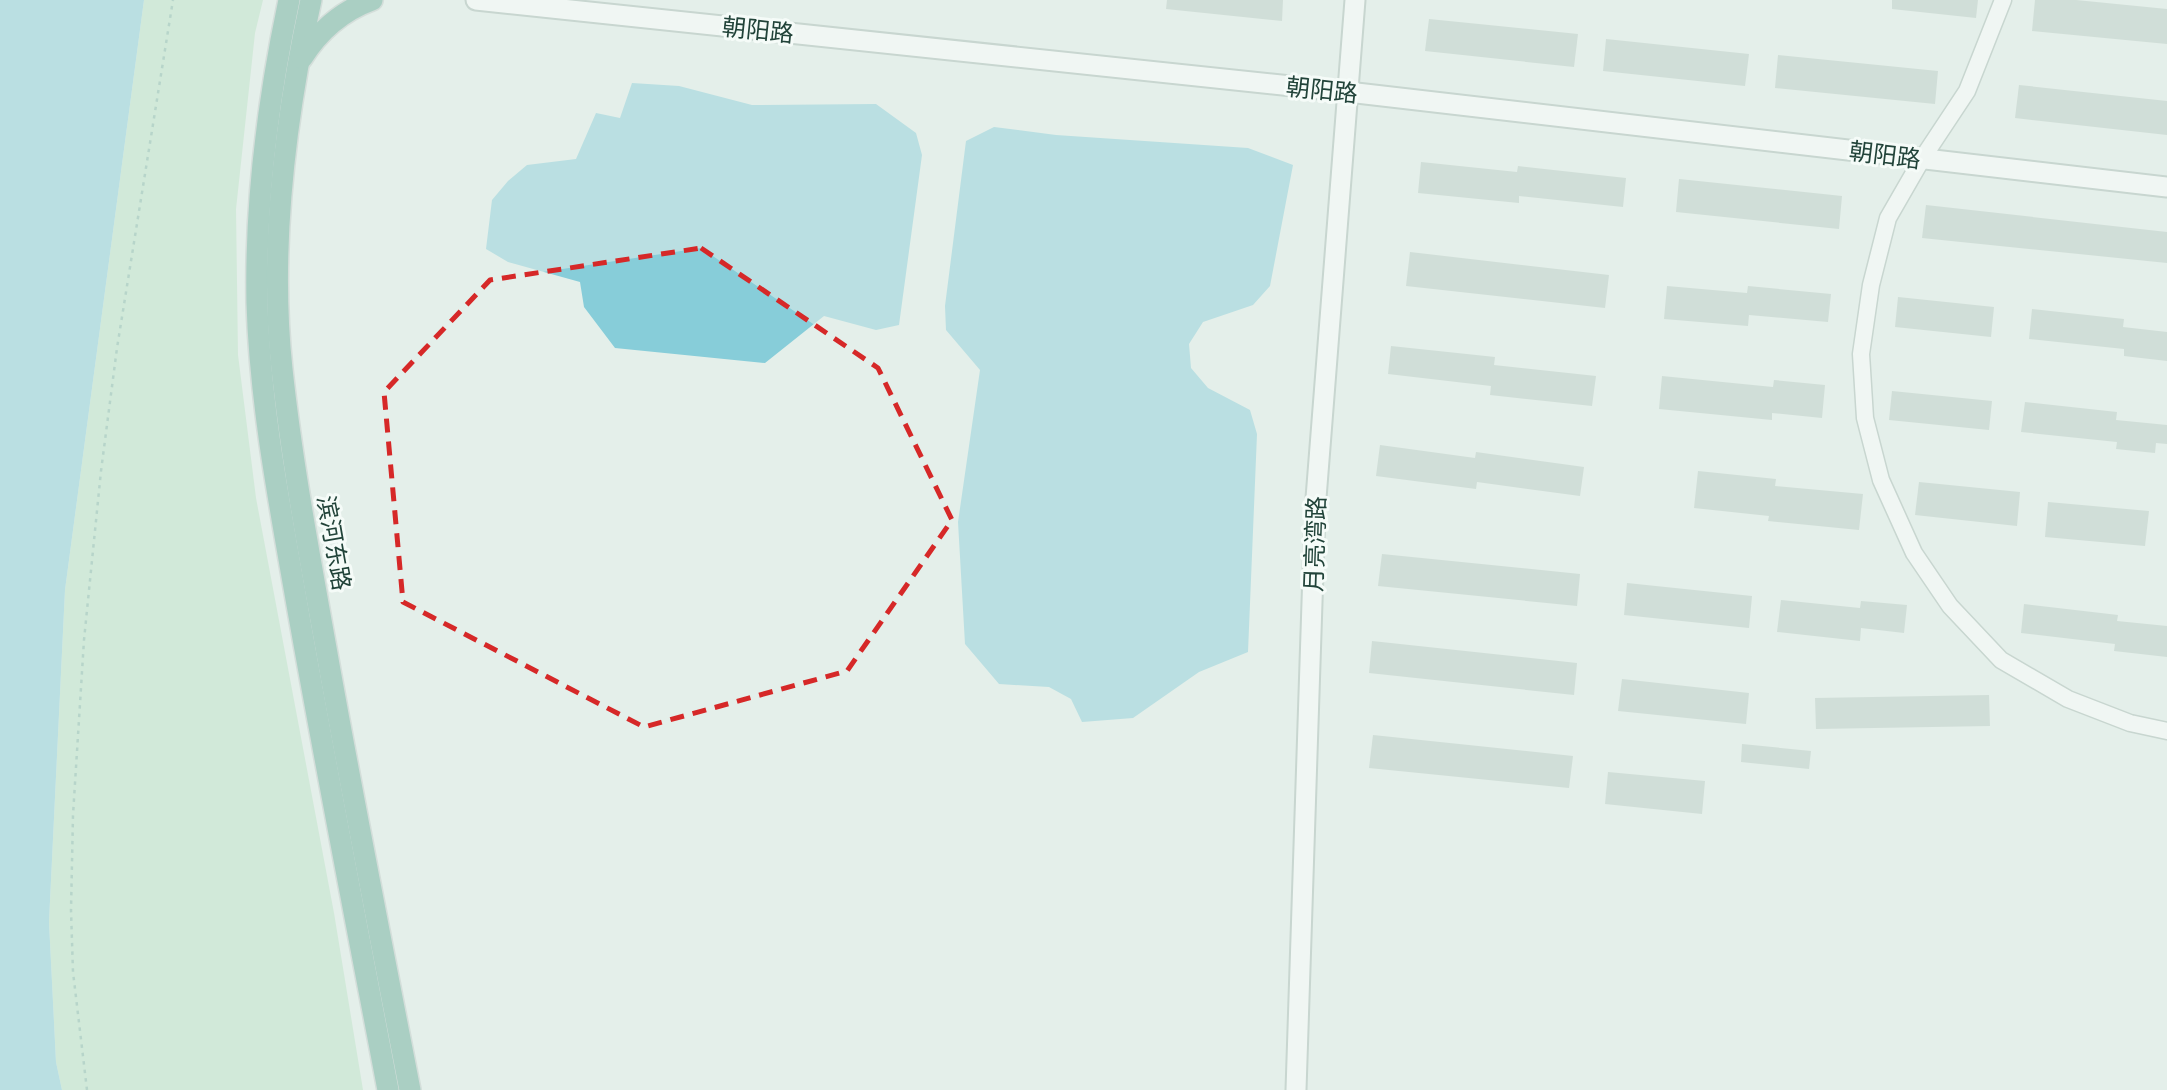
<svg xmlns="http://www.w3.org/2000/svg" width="2167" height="1090" viewBox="0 0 2167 1090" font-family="'PT Sans','Noto Sans SC',sans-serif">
  <rect width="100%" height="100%" fill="#e4efea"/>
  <!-- green -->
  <path fill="#bbe2c5" d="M144,0H263L255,33L236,209L238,355L256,498L334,913L363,1090H62L56,1062L49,922L65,590Z"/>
  <!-- water -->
  <g fill="#87cdd9">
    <path d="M0,0H144L65,590L49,922L56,1062L62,1090H0Z"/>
    <path d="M632,83L679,86L752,105L876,104L916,133L922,155L899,325L876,330L824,316L765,363L615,348L584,307L580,282L508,262L486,249L492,200L508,181L527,165L576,159L596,113L620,118Z"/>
    <path d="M994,127L1056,135L1248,148L1293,165L1270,286L1253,305L1203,322L1189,344L1191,368L1208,388L1250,410L1257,434L1248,652L1199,672L1133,718L1082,722L1071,699L1049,687L999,684L965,644L958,522L980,370L946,330L945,306L966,141Z"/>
  </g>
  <!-- building -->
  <g fill="#b9cac3">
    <path d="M1167,0H1283L1282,21L1166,9Z"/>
    <path d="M1892,0H1978L1976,18L1892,9Z"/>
    <path d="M2035,0H2076L2167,9V44L2032,31Z"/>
    <path d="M1429,19L1578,34L1574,67L1425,51Z"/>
    <path d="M1606,39L1749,54L1745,86L1603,71Z"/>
    <path d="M1778,55L1938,71L1935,104L1775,88Z"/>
    <path d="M2019,85L2167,101V135L2015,118Z"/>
    <path d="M1421,162L1517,172L1518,166L1626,178L1623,207L1519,196V203L1418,193Z"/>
    <path d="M1679,179L1842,196L1839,229L1676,212Z"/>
    <path d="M1926,205L2167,232V263L1922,238Z"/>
    <path d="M1410,252L1609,275L1605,308L1406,286Z"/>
    <path d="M1667,286L1747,293L1748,286L1831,294L1828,322L1749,315L1748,326L1664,319Z"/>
    <path d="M1898,297L1994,307L1991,337L1895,327Z"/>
    <path d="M2032,309L2124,319L2123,327L2167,332V361L2124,356V349L2029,339Z"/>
    <path d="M1391,346L1495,357L1494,365L1596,376L1592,406L1490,395L1491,386L1388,374Z"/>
    <path d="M1662,376L1773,387L1774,380L1825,385L1822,418L1772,413V420L1659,409Z"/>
    <path d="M1892,391L1992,401L1989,430L1889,420Z"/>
    <path d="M2025,402L2117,412L2116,420L2167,425V444L2156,443L2155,453L2116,449L2117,442L2021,432Z"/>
    <path d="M1380,445L1475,458L1476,452L1584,467L1580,496L1477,482L1476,489L1376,476Z"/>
    <path d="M1698,471L1776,479L1775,486L1863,494L1859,530L1768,521L1769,516L1694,508Z"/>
    <path d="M1919,482L2020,492L2017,526L1915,515Z"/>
    <path d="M2048,502L2149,511L2145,546L2045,537Z"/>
    <path d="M1382,554L1580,574L1577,606L1378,586Z"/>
    <path d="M1627,583L1752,596L1749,628L1624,615Z"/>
    <path d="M1781,600L1860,608L1861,601L1907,605L1904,633L1861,628L1860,641L1777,632Z"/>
    <path d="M2024,604L2118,615L2117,621L2167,626V657L2114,651L2115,644L2021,633Z"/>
    <path d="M1372,641L1577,663L1574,695L1369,673Z"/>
    <path d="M1622,679L1749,693L1746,724L1618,711Z"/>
    <path d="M1989,695L1990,726L1816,729L1815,698Z"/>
    <path d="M1373,735L1573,756L1569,788L1369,768Z"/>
    <path d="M1742,744L1811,751L1809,769L1741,762Z"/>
    <path d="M1608,772L1705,781L1702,814L1605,804Z"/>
  </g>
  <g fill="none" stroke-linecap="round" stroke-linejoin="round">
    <!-- minor casing -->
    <g stroke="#a6b8b1" stroke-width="19">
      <path id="minor" d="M2003,0L1967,91L1922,159L1888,218L1871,285L1861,354L1865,418L1881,480L1914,553L1950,606L2001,660L2068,699L2130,723L2167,731"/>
    </g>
    <!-- tertiary casing -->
    <g stroke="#a6b8b1" stroke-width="23">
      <g id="tertiary">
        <path d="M476,0L1348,92L2167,187"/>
        <path d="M1296,1090L1315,511L1355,0"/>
      </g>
    </g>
    <!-- primary casing -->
    <g stroke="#c1cac8" stroke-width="24">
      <g id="primary">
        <path d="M289,0C268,99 255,202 257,303C260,408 281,512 299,616C327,774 358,932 388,1090"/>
        <path d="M311,0C285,119 269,247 282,369C293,472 313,574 331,676C356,814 383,952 410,1090"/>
        <path d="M302,58C319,31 342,11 372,0"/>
      </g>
    </g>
    <!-- path -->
    <path stroke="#82b6a5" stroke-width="2.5" stroke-dasharray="3.5 5" stroke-linecap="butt" d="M87,1090L73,972L71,910L73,815L84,640L101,471L117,348L173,0"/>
    <!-- minor -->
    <use href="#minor" stroke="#fff" stroke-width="16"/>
    <!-- tertiary -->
    <use href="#tertiary" stroke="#fff" stroke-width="19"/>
    <!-- primary -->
    <use href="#primary" stroke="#64a996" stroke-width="21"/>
  </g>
  <!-- marked area -->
  <path d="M0 0H2167V1090H0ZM701,248L878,368L952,520L847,671L644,727L403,602L384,392L490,280Z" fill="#e4efea" fill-opacity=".55" fill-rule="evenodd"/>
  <path fill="none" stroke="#d62828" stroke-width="5" stroke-dasharray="14 9" stroke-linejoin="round" d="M701,248L878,368L952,520L847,671L644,727L403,602L384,392L490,280Z"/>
  <g text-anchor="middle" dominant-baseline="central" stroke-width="6" stroke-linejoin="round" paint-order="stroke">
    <!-- street labels -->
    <g font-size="24" fill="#214339" stroke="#f5fbf8">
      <text transform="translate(758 30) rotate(6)">朝阳路</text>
      <text transform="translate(1322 90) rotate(6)">朝阳路</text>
      <text transform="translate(1885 155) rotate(7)">朝阳路</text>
      <text transform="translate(334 543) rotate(80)">滨河东路</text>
      <text transform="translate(1315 544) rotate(-88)">月亮湾路</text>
    </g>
  </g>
</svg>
